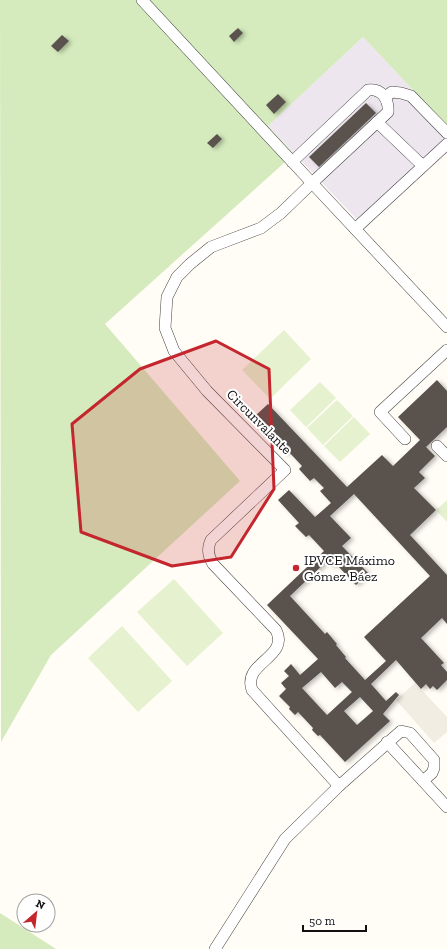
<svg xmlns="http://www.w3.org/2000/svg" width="447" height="949" viewBox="0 0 447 949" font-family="'Zilla Slab',serif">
  <defs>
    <filter id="shadow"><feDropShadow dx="3" dy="1.5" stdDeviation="2" flood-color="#0004"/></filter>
  </defs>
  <rect width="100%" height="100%" fill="#fffdf5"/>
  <!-- industrial -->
  <path fill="#eee6ef" d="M363,37L447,126V153L365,228L268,126Z"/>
  <!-- green -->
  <g fill="#d5ebbd">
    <path d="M0,0H447V126L363,37L268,126L294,154L105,324L240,481L51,655L1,742Z"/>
    <path d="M0,913L56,949H0Z"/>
  </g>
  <!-- pitch -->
  <g fill="#e6f2cf">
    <path d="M284,330L311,359L270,399L242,370Z"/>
    <path d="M320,382L336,398L306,427L290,410Z"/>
    <path d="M337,400L353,416L323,445L307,428Z"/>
    <path d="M354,417L370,434L340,462L324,446Z"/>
    <path d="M447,500V522L436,510Z"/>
    <path d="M174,579L223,633L187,666L137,612Z"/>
    <path d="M122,626L172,681L138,712L88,658Z"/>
  </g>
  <!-- plaza -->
  <path fill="#f1ede2" d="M415,683L447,717V732L434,743L396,700Z"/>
  <!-- building -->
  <g fill="#5a524d" fill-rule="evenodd" filter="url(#shadow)">
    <path d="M238,28L243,33L234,42L229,36Z"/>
    <path d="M62,35L69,41L58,52L51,46Z"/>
    <path d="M278,94L286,102L274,114L266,105Z"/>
    <path d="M366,103L376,113L319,167L309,157Z"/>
    <path d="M217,134L222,139L213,148L207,143Z"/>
    <path d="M437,380L447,391V427L426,447L435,456L419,472L425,478L414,488L436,510L410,535L447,575V624L442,618L421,638L444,663L441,665L447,672V680L437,690L433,686L430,689L426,684L421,689L396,660L371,684L386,701L396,692L399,695L383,714L390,721L345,762L320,735L318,736L312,730L313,728L298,712L295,715L289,709L290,707L279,696L286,689L281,683L289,676L284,671L291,664L300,675L318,659L267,605L324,551L309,535L306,537L295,526L299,523L278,500L289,490L315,517L331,503L320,491L324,488L314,478L310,481L299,469L302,466L288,451L285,454L273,441L276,438L255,416L268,404L347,487L382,455L393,466L420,440L398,417ZM354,494L430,576L364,637L386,661L365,680L345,658L346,657L336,645L337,644L327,632L325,634L290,596L327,561L332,567L336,564L356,585L368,573L342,546L351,538L330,516ZM321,672L335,688L342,682L352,692L327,715L302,688ZM360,697L373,711L357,725L344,711Z"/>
  </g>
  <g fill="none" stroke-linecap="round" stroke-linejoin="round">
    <!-- minor casing -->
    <g stroke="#444" stroke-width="12">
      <g id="minor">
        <path d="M142,0L312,183L388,112C389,100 382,88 368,90L292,162"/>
        <path d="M385,97L392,92L401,93L411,96L447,133"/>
        <path d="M377,122L423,166"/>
        <path d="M355,229L447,144"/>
        <path d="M405,439L380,412L447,350"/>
        <path d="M437,446L447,456"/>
        <path d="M387,742L447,807"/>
        <path d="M423,781L432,773L434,768V760L410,733L401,731L339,786L252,690C242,662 290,658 276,630L213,564C208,556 207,548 211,540L285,470L207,391L174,351L165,328L167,297L177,277L190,264L211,247L261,228L281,213L312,183L447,327"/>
        <path d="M215,949L285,839L339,786"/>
      </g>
    </g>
    <!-- minor -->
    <use href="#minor" stroke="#fff" stroke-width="11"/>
  </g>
  <!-- marked area -->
  <path fill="#c4262e" fill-opacity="0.2" stroke="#c4262e" stroke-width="3" stroke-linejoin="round" d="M216,341L269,369L274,489L231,557L172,566L81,532L72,424L140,369Z"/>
  <!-- markers -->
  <circle fill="#c4262e" stroke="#fff" stroke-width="1.5" cx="296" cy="568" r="4"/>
  <g text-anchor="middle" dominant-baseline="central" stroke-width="4" stroke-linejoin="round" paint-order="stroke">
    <!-- street labels -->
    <g font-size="14" fill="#111" stroke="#fff">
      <text transform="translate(259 422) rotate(45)">Circunvalante</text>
    </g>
    <!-- poi labels -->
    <g font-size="14" fill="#111" stroke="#fff" text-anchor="start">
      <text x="304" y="560">IPVCE Máximo<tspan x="304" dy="16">Gómez Báez</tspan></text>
    </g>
  </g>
  <!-- north arrow -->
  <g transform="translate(36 913) rotate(28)"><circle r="19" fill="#ffffff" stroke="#a0a0a0"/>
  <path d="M0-3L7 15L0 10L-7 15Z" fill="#c4262e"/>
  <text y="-6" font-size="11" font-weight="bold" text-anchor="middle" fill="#111111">N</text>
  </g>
  <!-- scale -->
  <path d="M303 925v6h63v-6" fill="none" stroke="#111111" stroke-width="2"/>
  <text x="309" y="925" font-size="12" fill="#111111" stroke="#ffffff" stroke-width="3" paint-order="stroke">50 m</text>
</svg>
